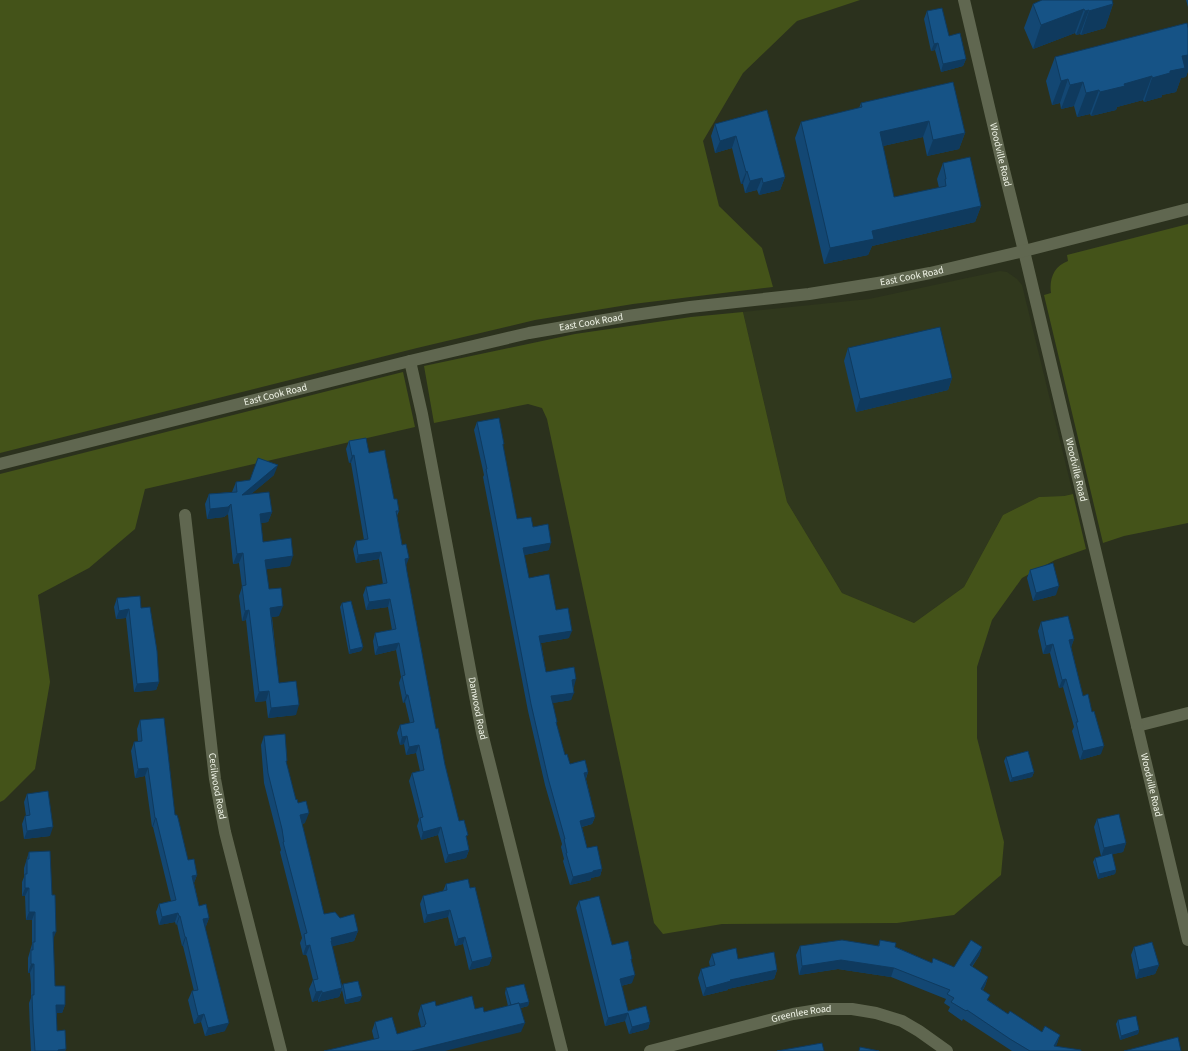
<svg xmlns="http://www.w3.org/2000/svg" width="1188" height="1051" viewBox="0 0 1188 1051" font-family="'Source Sans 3',sans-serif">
  <rect width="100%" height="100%" fill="#2b311d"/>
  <!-- built -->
  <path fill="#30381d" d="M1000,271L1007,272L1017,279L1022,285L1073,494L1064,496L1039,497L1003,515L964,587L914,623L842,593L787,502L743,312L869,299Z"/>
  <!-- green -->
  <g fill="#445319">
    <path d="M0,0H860L797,21L743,73L703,141L719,206L762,248L773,287L633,304L535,320L417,348L0,453Z"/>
    <path d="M1188,224V523L1124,536L1103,543L1044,295L1051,293C1049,279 1054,266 1068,261L1067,255Z"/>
    <path d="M743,312L787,502L842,593L914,623L964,587L1003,515L1039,497L1064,496L1073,494L1086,549L1055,560L1022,578L992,620L977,667V738L1004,842L1001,875L954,915L897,923L722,924L663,934L654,923L547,419L542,408L528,404L434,423L424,366L575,334L691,317Z"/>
    <path d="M403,372L415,427L145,489L135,529L89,568L38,595L50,682L35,769L4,800L0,802V474Z"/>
  </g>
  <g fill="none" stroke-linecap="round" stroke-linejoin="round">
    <!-- street -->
    <g stroke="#606750" stroke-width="12">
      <path id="s1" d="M410,361L422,414L482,733L562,1051"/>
      <path id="s2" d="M185,515L215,779L225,832L281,1051"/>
      <path d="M1137,726L1188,713"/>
      <path id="s3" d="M650,1051L793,1014L824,1009H852L876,1013L902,1021L919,1031L947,1051"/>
    </g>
    <!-- secondary -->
    <g stroke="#606750" stroke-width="12">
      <path id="s4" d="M964,0L1000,154L1024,251L1188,940"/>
      <path id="s5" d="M0,464L410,361L529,333L628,316L690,307L809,294L884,282L930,273L1024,251L1188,209"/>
    </g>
  </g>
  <!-- wall -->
  <g fill="#134773">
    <path d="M1186,0H1188V7Z"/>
    <path d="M1033,4H1113L1105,28L1081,35L1080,34L1076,35L1075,33L1033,49L1024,28Z"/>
    <path d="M927,11L949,36L966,59L963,66L941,72L935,50L931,51L924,19Z"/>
    <path d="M1188,28V71L1186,77L1181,78L1176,92L1162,95V97L1144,102L1143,100L1117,107L1116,110L1091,116L1090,114L1077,117L1074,106L1061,109L1060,103L1052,105L1046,81L1055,57Z"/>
    <path d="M953,82L965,133L959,149L927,156L923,137L883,146L894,197L939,188L937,179L943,163L981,206L975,222L872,246L868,255L824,264L795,138L801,122L859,108L861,103Z"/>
    <path d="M767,110L785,177L780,190L759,195L757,190L745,193L743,184H741L732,148L715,153L711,136L715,124Z"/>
    <path d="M848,348L952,378L948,390L856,412L844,361Z"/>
    <path d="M477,422L503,447L517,519L533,527L549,550L524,555L529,578L556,610L569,638L541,643L546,672L574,687L571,700L552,703L557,722L556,724L565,755L570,764L588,772L586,779L595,817L592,824L582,827L587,848L602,869L600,876L591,878V880L570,885L563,861L564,859L561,847L562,844L545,785L528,711L483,477L484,475L474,430Z"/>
    <path d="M349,441L369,453L394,499L399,511L397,516L406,566L436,729L459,821L467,839L469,850L466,858L445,863L438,835L421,840L417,826L419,820L409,781L412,773L420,771L416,753L406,755L404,744L400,745L397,733L400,725L410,723L405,702L403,703L399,683L401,677L396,650L375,655L373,641L375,633L392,630L388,607L366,610L363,595L366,587L383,584L379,559L356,563L353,549L356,541L364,540L351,463H349L346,449Z"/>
    <path d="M274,475L251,494L272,512L268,522L261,523L263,542L290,566L266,569L269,589L279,616L272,617L279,683L296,715L268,718L266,701L255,702L246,620L242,621L239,596L242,587L239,563L233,564L228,514L224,517L207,519L205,504L209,494L232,492L236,482L250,480Z"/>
    <path d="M1030,570L1056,595L1033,601L1027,578Z"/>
    <path d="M117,598L141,608L159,682L156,690L134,692L126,618L116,619L114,607Z"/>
    <path d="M342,603L363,647L361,651L349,654L340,607Z"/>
    <path d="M1041,622L1074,639L1071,647L1083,696L1101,754L1080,760L1072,731L1074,727L1063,687L1059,688L1050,653L1043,654L1038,631Z"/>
    <path d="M140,720L175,815L188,860L197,875L194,883L199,906L209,918L206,926L205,927L225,1031L205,1036L201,1022L194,1024L188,1000L192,991H194L183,946H182L177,924L176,925L175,922L159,925L156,912L159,904L171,901L153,827H152L145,776L135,778L131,751L134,742H138L137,729Z"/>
    <path d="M264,736L286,763L296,800L298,803L305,823L302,824L324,914L340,918L358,931L354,941L332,946L342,986L343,984L360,1001L345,1004L342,990L339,997L318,1002V1000L312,1002L309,989L313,980L307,956L306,955H303L300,943L302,938L280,852L281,850L278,838L264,783L261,745Z"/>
    <path d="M1006,757L1034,772L1032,777L1010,782L1004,761Z"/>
    <path d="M27,794L50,836L24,839L22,824L25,816H26L24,802Z"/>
    <path d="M1097,819L1126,843L1123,852L1112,854L1116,870L1115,874L1098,879L1093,862L1095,858L1101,856L1094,827Z"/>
    <path d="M29,852L53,938L55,986L65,1005L62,1013H57V1031L66,1049L65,1051H31L30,1031L29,1003L31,998V985L30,973H28V958L32,944V920H26L25,896H22V882L24,877V868Z"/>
    <path d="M446,884L470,888L492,957L489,965L469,970L463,944L455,946L448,917L424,923L420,904L423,896L443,891Z"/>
    <path d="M579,901L612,945L631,961L632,983L621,986L628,1011L650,1022L648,1029L629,1034L625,1021L605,1026L576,908Z"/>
    <path d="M880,940L932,963L954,967L982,947L979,956L972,967L988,977L985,986L983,990L988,1000L1008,1014L1042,1032L1060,1035L1056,1046L1081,1051H1012L963,1019L962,1021L948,1011L950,1007L944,1003L946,999L891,977L838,969L799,975L796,955L800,946H878Z"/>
    <path d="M1134,947L1159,965L1155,974L1136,979L1131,955Z"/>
    <path d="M712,954L738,959L777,970L774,979L728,989V990L703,996L698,978L701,969L710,967L709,962Z"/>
    <path d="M506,988L529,1002L528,1006L521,1008V1032L374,1039L372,1031L375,1022L397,1034L421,1027L418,1014L421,1005L475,1009L484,1012L508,1006L505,993Z"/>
    <path d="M1118,1020L1139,1030L1138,1034L1120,1040L1116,1024Z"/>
  </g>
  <!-- shaded-wall -->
  <g fill="#0f3a5e">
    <path d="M1113,4L1105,28L1081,35L1089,11Z"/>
    <path d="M1084,9L1075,33L1033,49L1041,25Z"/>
    <path d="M1089,10L1080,34L1076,35L1085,11Z"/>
    <path d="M938,43L935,50L931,51L934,44Z"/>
    <path d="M1188,55V71L1186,77L1181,78L1176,92L1162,95V97L1144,102L1152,78L1170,71L1182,56Z"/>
    <path d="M966,59L963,66L941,72L943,64Z"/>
    <path d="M1152,76L1143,100L1117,107L1116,110L1091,116L1100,92L1124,84Z"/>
    <path d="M1068,79L1060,103L1052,105L1061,81Z"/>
    <path d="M1083,82L1074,106L1061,109L1070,85Z"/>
    <path d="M1099,90L1090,114L1077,117L1086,93Z"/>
    <path d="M929,121L923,137L874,148L880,132Z"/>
    <path d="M965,133L959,149L927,156L933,140Z"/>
    <path d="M736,136L732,148L715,153L720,141Z"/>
    <path d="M747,171L743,184H741L746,172Z"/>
    <path d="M785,177L780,190L759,195L763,183Z"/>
    <path d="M762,178L757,190L745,193L750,181Z"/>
    <path d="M981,206L975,222L872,246L868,255L824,264L830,248L872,231Z"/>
    <path d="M952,378L948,390L856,412L860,399Z"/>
    <path d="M354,455L351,463H349L352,456Z"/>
    <path d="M278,465L274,475L238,505L242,495Z"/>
    <path d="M231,504L228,514L224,517L207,519L210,509Z"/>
    <path d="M272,512L268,522L256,524L260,514Z"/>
    <path d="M551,543L549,550L520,556L523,548Z"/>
    <path d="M381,552L379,559L356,563L358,555Z"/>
    <path d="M243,553L239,563L233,564L237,554Z"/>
    <path d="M293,556L290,566L262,570L265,560Z"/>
    <path d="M409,558L406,566L405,559Z"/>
    <path d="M1059,586L1056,595L1033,601L1036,593Z"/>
    <path d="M390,599L388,607L366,610L369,602Z"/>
    <path d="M283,606L279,616L267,618L270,608Z"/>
    <path d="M129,609L126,618L116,619L119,611Z"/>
    <path d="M249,610L246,620L242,621L245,611Z"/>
    <path d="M572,631L569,638L536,644L539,636Z"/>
    <path d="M1074,639L1071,648L1069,640Z"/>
    <path d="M399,643L396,650L375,655L378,647Z"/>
    <path d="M1053,644L1050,653L1043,654L1046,646Z"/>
    <path d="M363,647L361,651L349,654L350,650Z"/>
    <path d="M576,679L574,687L570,688L572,680Z"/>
    <path d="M1066,679L1063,687L1059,688L1062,680Z"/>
    <path d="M159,682L156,690L134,692L137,684Z"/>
    <path d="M269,691L266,701L255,702L259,692Z"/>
    <path d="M574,693L571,700L548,704L551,696Z"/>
    <path d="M406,695H408L405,702L403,703Z"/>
    <path d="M299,705L296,715L268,718L271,708Z"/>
    <path d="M407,736L404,744L400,745L402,737Z"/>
    <path d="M419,745L416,753L406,755L409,747Z"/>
    <path d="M1104,746L1101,754L1080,760L1083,751Z"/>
    <path d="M148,768L145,776L135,778L138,769Z"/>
    <path d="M588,772L585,780L584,773Z"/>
    <path d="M1034,772L1032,777L1010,782L1012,778Z"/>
    <path d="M309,813L305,823L296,825L300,815Z"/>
    <path d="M595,817L592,824L577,828L580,821Z"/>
    <path d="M155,818H156L153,827H152Z"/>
    <path d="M53,827L50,836L24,839L27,831Z"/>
    <path d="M441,827L438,835L421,840L423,832Z"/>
    <path d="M1126,843L1123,852L1101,857L1104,848Z"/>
    <path d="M469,850L466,858L445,863L448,855Z"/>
    <path d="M602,869L600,876L591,878V880L570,885L573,877Z"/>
    <path d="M1116,870L1115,874L1098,879L1099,874Z"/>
    <path d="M197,875L194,883L189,884L192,876Z"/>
    <path d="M25,888H29L25,896H22Z"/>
    <path d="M450,910L448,917L424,923L427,915Z"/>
    <path d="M29,912H35L32,920H26Z"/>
    <path d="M178,913L175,922L159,925L162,917Z"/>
    <path d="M179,916H180L177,924L176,925Z"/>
    <path d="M209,918L206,926L200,928L203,919Z"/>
    <path d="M358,931L354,941L330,947L331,938Z"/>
    <path d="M53,932H56L53,940Z"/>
    <path d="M185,937H186L183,946H182Z"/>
    <path d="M465,937L463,944L455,946L458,939Z"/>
    <path d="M310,945L306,955H303L306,946Z"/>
    <path d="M982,947L979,956L966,974L970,965Z"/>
    <path d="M492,957L489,965L469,970L472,962Z"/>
    <path d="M841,960L894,968L891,977L838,969L799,975L802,966Z"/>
    <path d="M31,964H34L30,973H28Z"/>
    <path d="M1159,965L1155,974L1136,979L1139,970Z"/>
    <path d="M777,970L774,979L728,989V990L703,996L706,988L730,980Z"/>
    <path d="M635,975L632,983L617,987L620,979Z"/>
    <path d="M988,977L985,986L977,998L981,989Z"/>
    <path d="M342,988L339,997L318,1002L322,993Z"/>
    <path d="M322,991L318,1000L312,1002L316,992Z"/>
    <path d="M362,996L360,1001L345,1004L346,1000Z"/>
    <path d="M529,1002L528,1006L509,1011L511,1006Z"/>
    <path d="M56,1005H65L62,1013H53Z"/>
    <path d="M628,1013L625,1021L605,1026L608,1018Z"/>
    <path d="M204,1014L201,1022L194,1024L198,1016Z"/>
    <path d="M650,1022L648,1029L629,1034L632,1027Z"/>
    <path d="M229,1023L225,1031L205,1036L208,1028Z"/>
    <path d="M525,1023L521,1032L445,1051H412Z"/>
    <path d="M1139,1030L1138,1034L1120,1040L1121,1036Z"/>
    <path d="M1060,1035L1057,1044L1053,1051L1054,1046Z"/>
    <path d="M66,1049L65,1051H58V1050Z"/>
  </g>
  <!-- building -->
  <g fill="#165386" stroke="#0f3a5e">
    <path d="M1042,0H1112L1113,4L1089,11V10L1085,11L1084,9L1041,25L1033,4Z"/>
    <path d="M942,8L949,36L960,33L966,59L943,64L938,43L934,44L927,11Z"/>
    <path d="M1187,23L1188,28V55L1182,56L1185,68L1170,71V73L1152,78V76L1124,84L1125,86L1100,92L1099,90L1086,93L1083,82L1070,85L1068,79L1061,81L1055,57Z"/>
    <path d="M953,82L965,133L933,140L929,121L880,132L894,197L946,186L945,179H946L943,163L970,157L981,206L872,231L874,239L830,248L801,122L862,107L861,103Z"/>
    <path d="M767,110L785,177L763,183L762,178L750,181L747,171L746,172L736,136L720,141L715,124Z"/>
    <path d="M940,327L952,378L860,399L848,348Z"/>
    <path d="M499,418L504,444H503V445L517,519L531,517L533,527L548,524L551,543L523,548L529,578L549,574L556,610L568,608L572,631L539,636L546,672L574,667L576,679L572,680L574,693L551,696L557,722H556L565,755L567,754L570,764L585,760L588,772L584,773L595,817L580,821L587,848L597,846L602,869L593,871V872L573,877L566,853H567L564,839H565L548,778L531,704L486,469H487L477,422Z"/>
    <path d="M366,438L369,453L385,450V453L394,499H397L399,511H396L402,545L406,544L409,558L405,559L407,572L436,729L438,728L445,765L459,821L464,820L468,835L466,836L469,850L448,855L441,827L423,832L420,818L423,817L412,773L424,770L419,745L409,747L407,736L402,737L400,725L414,722L408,695H406L402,676L405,675L399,643L378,647L375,633L396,629L390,599L369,602L366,587L387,583L381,552L358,555L356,541L368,539L354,455L352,456L349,441Z"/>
    <path d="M258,458L278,465L242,495L269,492L272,512L260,514L263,542L291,538L293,556L265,560L269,589L281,588L283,606L270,608L279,683L296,681L299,705L271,708L269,691L259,692L249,610L245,611L242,586L246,585L243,553L237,554L231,504L228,507L210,509L209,494L237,492L236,482L250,480Z"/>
    <path d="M1053,563L1059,586L1036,593L1030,570Z"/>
    <path d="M140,596L141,608L150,607L157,651L159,682L137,684L129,609L119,611L117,598Z"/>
    <path d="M351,601L363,647L350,650L342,603Z"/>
    <path d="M1068,616L1074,639L1069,640L1083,696L1088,694L1092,712L1094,711L1104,746L1083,751L1076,722H1078L1066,679L1062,680L1053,644L1046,646L1041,622Z"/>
    <path d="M164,718L175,815H177L178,818L188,860L194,859L197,875L192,876L199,906L206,904L209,918L203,919L229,1023L208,1028L204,1014L198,1016L192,991L198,990L186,937H185L180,916H179L178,913L162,917L159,904L176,900L156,818H155L148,768L138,769L134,742L142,741L140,720Z"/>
    <path d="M285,734L287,761H286L296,800L297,799L298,803L306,801L309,813L300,815L324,914L335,912L340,918L354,914L358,931L331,938L332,941H331L342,988L322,993V991L316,992L313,980L318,979L310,946V945L306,946L304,934L307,933L283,842H284L282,829L268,773L264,736Z"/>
    <path d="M1028,751L1034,772L1012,778L1006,757Z"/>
    <path d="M48,791L53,827L27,831L25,816L30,815L27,794Z"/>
    <path d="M1119,814L1126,843L1104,848L1097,819Z"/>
    <path d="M50,851L52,895H55L56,932H53L55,986H65V1005H56L57,1031L65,1030L66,1049L58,1050V1051H35L33,1022L32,995H34V964H31V950H33V942H35V912H29V888H25V874H27V859H29V852Z"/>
    <path d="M1112,853L1116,870L1099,874L1095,858Z"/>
    <path d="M468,879L470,888L475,887L492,957L472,962L465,937L458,939L450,910L427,915L423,896L447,890L446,884Z"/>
    <path d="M599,896L612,945L628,941L632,959H631L635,975L620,979L628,1011L646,1006L650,1022L632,1027L628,1013L608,1018L579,901Z"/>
    <path d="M842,940L879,946L880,940L896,943L895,947L932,963L933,958L954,967L971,940L982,947L970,965L988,977L981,989L990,995L987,1000L1008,1014L1010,1011L1042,1032L1045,1026L1060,1035L1054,1046L1081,1050V1051H1030L1010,1039L967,1010L966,1011L951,1002L954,998L947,994L950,990L894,968L841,960L802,966L800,946Z"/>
    <path d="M1152,942L1159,965L1139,970L1134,947Z"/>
    <path d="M736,948L738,959L774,952L777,970L730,980L731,981L706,988L701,969L715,965L712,954Z"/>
    <path d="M358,981L362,996L346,1000L343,984Z"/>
    <path d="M524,984L529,1002L520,1004L519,1003L511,1005L506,988Z"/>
    <path d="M472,996L475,1009L483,1007L484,1012L519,1003L525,1023L412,1051H324L379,1038L375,1022L392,1017L397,1034L425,1026L424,1025L426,1024L421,1005L435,1001L436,1006Z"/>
    <path d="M1136,1016L1139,1030L1121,1036L1118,1020Z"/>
    <path d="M1178,1037L1181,1051H1124Z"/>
    <path d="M822,1043L824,1051H777Z"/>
    <path d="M860,1047L879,1051H859Z"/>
  </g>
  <g text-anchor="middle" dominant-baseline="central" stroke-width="4" stroke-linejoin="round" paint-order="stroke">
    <!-- street labels -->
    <g font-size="10" fill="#f1f5e8" stroke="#2b311d">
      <text stroke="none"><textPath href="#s4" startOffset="159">Woodville Road</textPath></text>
      <text stroke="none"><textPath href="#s5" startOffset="932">East Cook Road</textPath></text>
      <text stroke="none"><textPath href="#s5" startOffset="608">East Cook Road</textPath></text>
      <text stroke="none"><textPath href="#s5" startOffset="284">East Cook Road</textPath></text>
      <text stroke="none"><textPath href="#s4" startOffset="483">Woodville Road</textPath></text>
      <text stroke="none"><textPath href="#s1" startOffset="354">Danwood Road</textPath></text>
      <text stroke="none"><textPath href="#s4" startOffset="807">Woodville Road</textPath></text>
      <text stroke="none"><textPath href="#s2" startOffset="273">Cecilwood Road</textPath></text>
      <text stroke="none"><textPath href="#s3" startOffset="156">Greenlee Road</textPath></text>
    </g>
  </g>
</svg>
